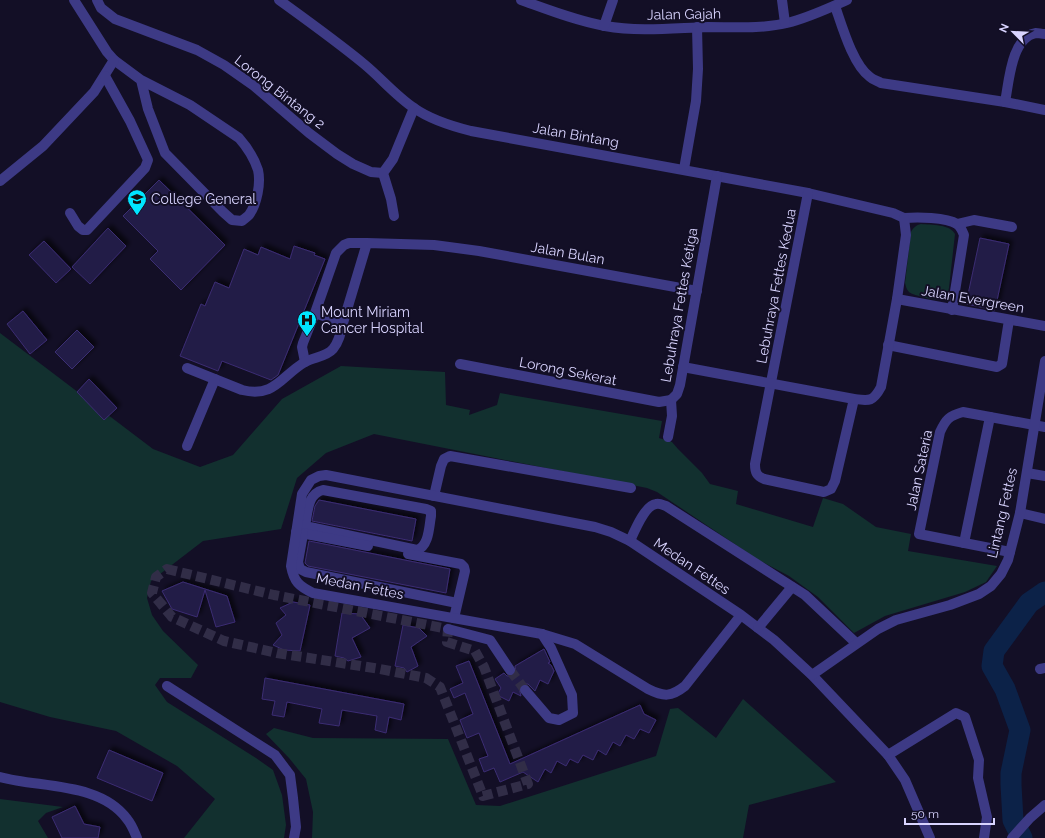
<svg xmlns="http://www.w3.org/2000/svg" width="1045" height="838" viewBox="0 0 1045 838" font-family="Raleway,sans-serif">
  <defs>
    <filter id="shadow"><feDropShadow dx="3.5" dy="-3.5" stdDeviation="2" flood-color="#0009"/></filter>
  </defs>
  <rect width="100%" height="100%" fill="#130f26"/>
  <!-- green -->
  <g fill="#12302f">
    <path d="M921,224C931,225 950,224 955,234L949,288C948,292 947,297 943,299C939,302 912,295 909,292C906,289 906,286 905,283L911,232C913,228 916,225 921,224Z"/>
    <path d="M0,333L153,449L200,467L233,455L282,399L341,366L445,372L446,405L470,410L469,415L497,405L500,393L662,421L659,438L672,442L678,449L702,473L710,484L738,491L736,504L813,527L823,498L843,504L876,527L911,534L908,551L997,566L986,582L965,592L885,616L854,633L818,597L789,576L757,559L657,492L647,488L374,434L326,453L297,478L281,529L203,541L151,581L147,598L152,615L163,631L198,665L191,678H160L155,685L167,702L256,758L273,770L282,795L286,825L284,838H184L215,799L177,766L116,731L50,717L0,702Z"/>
    <path d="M743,699L836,782L749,805L743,838H312L313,812L306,779L289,758L266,734L274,728L313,738L448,739L476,805L500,806L656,756L670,709L678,708L716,738Z"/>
    <path d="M0,799L63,807L46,813L38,821L48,838H0Z"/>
  </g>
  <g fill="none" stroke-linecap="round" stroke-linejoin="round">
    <!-- river -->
    <path stroke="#0c2248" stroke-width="21" d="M1022,838L1013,820L1011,785V773L1020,730L1005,689L992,666L994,651L1029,603L1045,592"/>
  </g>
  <!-- building -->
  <g fill="#241b47" stroke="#3b2d73" filter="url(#shadow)">
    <path d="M159,180L225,245L181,290L150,259L158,251L123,216Z"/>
    <path d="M108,228L126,246L90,284L72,267Z"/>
    <path d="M980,238L1009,244L995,310L966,304Z"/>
    <path d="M44,241L71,269L56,283L29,255Z"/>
    <path d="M294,246L315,253L314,255L325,259L278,375L271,380L222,361L218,371L180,356L201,304L205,306L215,282L229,288L244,249L258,255L261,247L290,259Z"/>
    <path d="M23,311L47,340L30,354L7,324Z"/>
    <path d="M77,330L94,347L72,369L55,352Z"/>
    <path d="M89,379L117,408L104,420L77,392Z"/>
    <path d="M319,500L416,519L412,541L312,521L315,506Z"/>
    <path d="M309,541L450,569L446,593L308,566L305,563Z"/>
    <path d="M183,582L227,596L235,622L216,627L205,590L197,617L172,609L162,591Z"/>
    <path d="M293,602L310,605L300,651L284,650L273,645L282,635L276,623L286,615L280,608Z"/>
    <path d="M342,613L360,614L370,628L352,638L361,657L348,661L344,658L335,656Z"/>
    <path d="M403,625L419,628L427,636L411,647L418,666L407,672L404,668L395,666Z"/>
    <path d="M544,649L550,662L548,663L551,665L554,671L548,684L540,680L535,691L528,684H523L519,688L521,696L513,692L509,701L497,695L501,688L495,679L504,673L507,676H513L516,673L515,666Z"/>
    <path d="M469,661L510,764L640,705L644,714L656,720L649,733L640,729L634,739L626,735L620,746L613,742L606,755L598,750L593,760L583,755L578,763L570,759L566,766L557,761L551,773L545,769L538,782L523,772L500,782L494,768L484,772L479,759L488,756L479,733L467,738L460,720L473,714L465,693L454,698L450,689L463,683L456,666Z"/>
    <path d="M265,678L404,704L401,720L389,717L386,733L375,730L377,716L342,710L339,726L319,723L322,709L287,702L284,717L272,715L275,701L262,699Z"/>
    <path d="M109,750L163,773L152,801L97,778Z"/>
    <path d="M75,806L84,824L100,827L98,838H62L52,817Z"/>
  </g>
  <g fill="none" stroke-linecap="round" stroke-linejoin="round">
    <!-- minor-tunnel -->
    <g stroke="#312d47" stroke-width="10" stroke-dasharray="10 5" stroke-linecap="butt">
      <path d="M167,569L274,595L448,629L447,642L475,651L484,667L528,784L483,796L440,687L426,678L380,669L277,653L224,641L172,617L152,593L156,577Z"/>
      <path d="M510,670L525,690"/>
    </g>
    <!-- minor -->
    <g stroke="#3d3a85" stroke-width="10">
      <path d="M74,0L107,52L114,60L141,80L190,105L239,138C247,147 254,158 258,170C261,183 257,204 249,215C247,217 244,219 242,221L232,220L223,212L165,153L148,109L141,80"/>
      <path d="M97,0L101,8L115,19L197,50L224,65L254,86L309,133L337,154L353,164L371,172L383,173"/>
      <path d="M279,0C308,21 336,41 364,64C381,78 396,96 414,108C431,120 451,126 471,131L808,193L893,213L904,218"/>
      <path d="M521,0C549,10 577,21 605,26C639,32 674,28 708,27C734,27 762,29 787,23C808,18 827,9 847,0"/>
      <path d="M782,0L785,23"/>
      <path d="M835,6C842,26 853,65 870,77C873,80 878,81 881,83L1005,102L1045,110"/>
      <path d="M604,26L613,0"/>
      <path d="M1005,102C1009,83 1011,37 1036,33C1038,33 1042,34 1045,34"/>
      <path d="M684,169L696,101L698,69L697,27"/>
      <path d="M0,181L43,146L94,92L114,60"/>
      <path d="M808,193L755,464C755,473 757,476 764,479L824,492L831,489L835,481L854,399"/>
      <path d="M70,213L78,226L83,230H87L145,168L148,160L130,121L105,76"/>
      <path d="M394,216L391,199L383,173L393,159L414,108"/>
      <path d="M904,218C917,217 946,217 957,224C961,227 962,230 964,235L952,310"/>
      <path d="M957,224L974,220L1012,227"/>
      <path d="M367,243L343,323L315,313L336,253L344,245L349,243H367L434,245L479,251L697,291"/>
      <path d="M897,299L1045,326"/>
      <path d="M888,345L997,367L1002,364L1009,320"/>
      <path d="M305,362L302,347L303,343L315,313"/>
      <path d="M460,364L659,402L671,400"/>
      <path d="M683,367L854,399C869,401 873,402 881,387L897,299L906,235L904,218"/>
      <path d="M187,368L242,390C275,398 281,376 305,362C314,357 326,357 333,349C339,342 341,332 343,323"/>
      <path d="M668,437L672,416L671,400L677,394L680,385L717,176"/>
      <path d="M187,446L215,379"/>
      <path d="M1027,473L1045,476"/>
      <path d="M323,490L426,509L431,511V516C429,527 429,546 417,550L305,526C308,512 307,494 323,490Z"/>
      <path d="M434,496L441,466L444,459L450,456L631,488"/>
      <path d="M1020,513L1045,519"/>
      <path d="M296,532L368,546"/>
      <path d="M303,534L298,562L300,569L306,572L457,603"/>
      <path d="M630,541C634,532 645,505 656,504C659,503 663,505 666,506L805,595L856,643"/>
      <path d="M964,543L990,417"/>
      <path d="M1010,552L919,534L940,432C946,419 949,416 963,412L1045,427"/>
      <path d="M408,554L461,564L464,567L465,571L454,618"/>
      <path d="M741,615L685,686C671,697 664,697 648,689L575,644L542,634L313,593C299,586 294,582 291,566L302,494L311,480L319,476L326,475L595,527L611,532L630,541L741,615L774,640L812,675L888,755L905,780L930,838"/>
      <path d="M758,628L792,587"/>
      <path d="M448,629L490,640L510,670"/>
      <path d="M1040,669L1045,668"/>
      <path d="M812,675L878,629L896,620L950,605L979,594L991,586L1001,574L1008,560L1020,513L1045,361"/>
      <path d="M167,686L275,755L290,775L293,798L296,827L294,838"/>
      <path d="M525,690L549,718L559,720L573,713L572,695L551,648L542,634"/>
      <path d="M888,755L956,713L965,717L979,760L978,778L987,817L984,838"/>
      <path d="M0,777C40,788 100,782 127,819C132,825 134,831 137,838"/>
      <path d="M1012,838L1030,818L1045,805"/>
    </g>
  </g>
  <!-- icons -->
  <defs>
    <g id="university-pin" transform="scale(1)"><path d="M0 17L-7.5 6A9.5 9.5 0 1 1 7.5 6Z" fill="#00e5ff" stroke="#130f26"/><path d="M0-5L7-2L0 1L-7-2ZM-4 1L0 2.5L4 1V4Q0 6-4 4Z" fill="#111"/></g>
    <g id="hospital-pin" transform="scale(1)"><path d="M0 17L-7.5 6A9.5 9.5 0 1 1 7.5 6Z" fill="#00e5ff" stroke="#130f26"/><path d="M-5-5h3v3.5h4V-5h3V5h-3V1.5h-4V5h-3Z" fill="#111"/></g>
  </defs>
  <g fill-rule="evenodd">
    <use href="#university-pin" x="137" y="199"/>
    <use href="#hospital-pin" x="307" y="320"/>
  </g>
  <g text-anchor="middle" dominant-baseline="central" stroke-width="4" stroke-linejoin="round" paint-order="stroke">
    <!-- street labels -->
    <g font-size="14" fill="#d9d4ff" stroke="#130f26">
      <text transform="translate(684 14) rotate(-1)">Jalan Gajah</text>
      <text transform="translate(280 92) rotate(38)">Lorong Bintang 2</text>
      <text transform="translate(576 135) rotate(10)">Jalan Bintang</text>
      <text transform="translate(568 253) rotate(10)">Jalan Bulan</text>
      <text transform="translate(776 286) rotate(-79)">Lebuhraya Fettes Kedua</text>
      <text transform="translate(973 299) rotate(10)">Jalan Evergreen</text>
      <text transform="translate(679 305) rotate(-80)">Lebuhraya Fettes Ketiga</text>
      <text transform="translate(568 371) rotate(11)">Lorong Sekerat</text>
      <text transform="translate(919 470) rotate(-78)">Jalan Sateria</text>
      <text transform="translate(1002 513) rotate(-77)">Lintang Fettes</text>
      <text transform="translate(692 566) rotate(34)">Medan Fettes</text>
      <text transform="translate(360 586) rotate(11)">Medan Fettes</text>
    </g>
    <!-- poi labels -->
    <g font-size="14" fill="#d9d4ff" stroke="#130f26" text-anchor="start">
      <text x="151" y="199">College General</text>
      <text x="321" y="312">Mount Miriam<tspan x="321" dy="16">Cancer Hospital</tspan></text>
    </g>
  </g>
  <!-- north arrow -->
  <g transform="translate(1013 32) rotate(294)" stroke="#130f26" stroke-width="3" paint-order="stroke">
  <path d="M0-3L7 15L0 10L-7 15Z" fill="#d9d4ff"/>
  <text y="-6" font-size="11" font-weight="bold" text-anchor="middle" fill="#d9d4ff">N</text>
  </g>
  <!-- scale -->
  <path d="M905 818v6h89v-6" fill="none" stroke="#d9d4ff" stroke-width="2"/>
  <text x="911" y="818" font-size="12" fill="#d9d4ff" stroke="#130f26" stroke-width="3" paint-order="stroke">50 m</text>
</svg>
